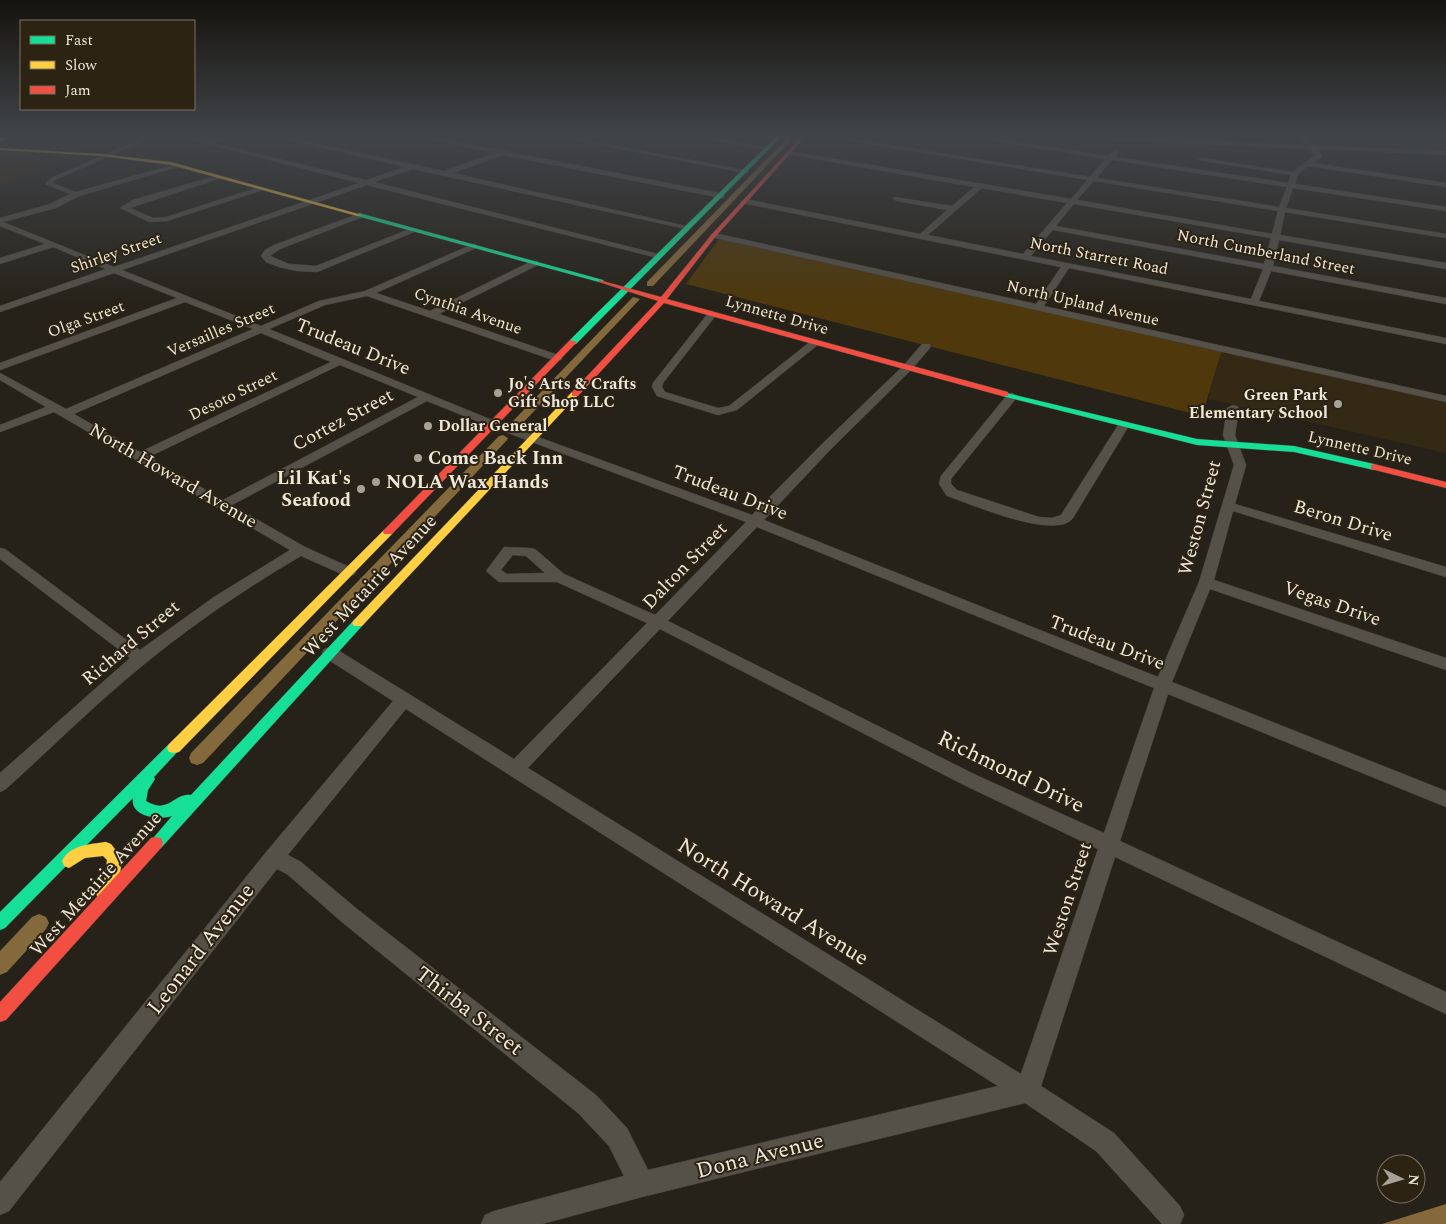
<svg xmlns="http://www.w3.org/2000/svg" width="1446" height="1224" viewBox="0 0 1446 1224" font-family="Spectral,serif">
  <rect width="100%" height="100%" fill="#262219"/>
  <!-- built -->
  <g fill="#342914">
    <path d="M16,136H118L0,187V142Z"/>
    <path d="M1222,350L1446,401V453L1208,399Z"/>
  </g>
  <!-- green -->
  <path fill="#4f380b" d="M719,239L1222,350L1202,416L686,284Z"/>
  <!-- water -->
  <path fill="#83693c" d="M1446,1204V1224H1382Z"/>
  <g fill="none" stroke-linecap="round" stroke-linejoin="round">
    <!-- canal -->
    <g fill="#83693c" fill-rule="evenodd">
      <path d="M789,136H795L653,286H647V282Z"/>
      <path d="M633,297L640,299L520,426H512L511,424L512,422Z"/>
      <path d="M503,435L508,438L507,440L203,763L197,765L191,763L189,758L191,753L499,436Z"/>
      <path d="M39,914L46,917L49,923L46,929L7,972L0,975V951L32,917Z"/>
    </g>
    <!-- street casing -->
    <g stroke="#433f39" stroke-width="1">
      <g id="street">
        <path d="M147,136H155L55,180L53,183L76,192L176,164L179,166L178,167L79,196L56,208L3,222L114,267L359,183L176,136C186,136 195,140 205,141C214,141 224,136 234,136L213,143L366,180L405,167L272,136H283L444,171L495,153L416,136H428L724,194V198H721L503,155L453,173L690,227L686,229L413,169L374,182L662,255L658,258L367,185L122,270L261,326L319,301L365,291L473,244H476V248L376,293L430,311L532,261H538V265L439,314L561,356L562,358L561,360H553L367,296L325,305L269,329L497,422L752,515L822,444L904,365L922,344H930V348L912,369L830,450L764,520L1158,677L1199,582L1234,465L1223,435L1227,408L1233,405L1237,406L1239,408L1235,435L1246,465L1235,504L1446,567V577L1233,511L1214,580L1446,658V670L1210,589L1172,682L1446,791V807L1168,694L1120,841L1446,992V1014L1115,857L1041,1086L1114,1133L1180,1206L1184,1215L1180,1224H1162L1096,1151L1025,1103L642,1197L542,1224H481L485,1215L494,1211L624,1176L609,1146L578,1113L343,923L287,874L277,869L9,1211L0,1215V1182L267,851L393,701L324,657L322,653L324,649L330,647L336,649L514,759L647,623L557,582H499L486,571L504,547L530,548L535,549L564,574L655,615L746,522L489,426L427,401L232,505L305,547L354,569L356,572L354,575H344L301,556C241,591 183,631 130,676C87,712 47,752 6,789L0,792V773L130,658L0,559V548L5,549L140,650L214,597L290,550L54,412L0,432V425L46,407L0,380V373L66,409L253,329L185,302L0,370V363L177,298L114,273L0,312V306L106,269L53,247L0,264V258L45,244L0,226V218L50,204L70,194L45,184L51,178ZM261,333L331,362L140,452L74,414ZM340,365L418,397L223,500L149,457ZM757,527L1154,688L1104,833L976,775L668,621ZM513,555L526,556L545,573L507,574L501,570ZM660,629L964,785L1098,849L1021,1074L528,768ZM406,709L998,1086L648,1170L627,1128L596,1095L357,909L301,862L288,855Z"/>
        <path d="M552,136H565L749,171L746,173Z"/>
        <path d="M688,136H702L771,148L768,150Z"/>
        <path d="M821,136H835L1090,177L1105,159L964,136H978L1108,156L1115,150L1118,152L1115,157L1288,183L1291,175L1198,160L1201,158L1293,172L1315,155L1310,149L1064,138L1061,136H1103L1306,145L1297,136H1303L1313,145L1446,151V155L1318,149L1322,156L1313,163L1446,183V187L1308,166L1298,174L1295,184L1446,207V211L1293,188L1286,208L1446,234V238L1285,212L1280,235L1446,263V269L1279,240L1273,266L1446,298V304L1271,271L1259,301L1446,338V344L1069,268L1044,306L1446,396V402L711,237L710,235L714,233L1036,304L1061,267L742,203L741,201L745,199L920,234L947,210L897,201L893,199L894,197L952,206L974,187L787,154L786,153L789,151L1071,199L1087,180ZM1112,160L1287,187L1279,207L1097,178ZM1094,181L1278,211L1272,234L1077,200ZM982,188L1067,203L1023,254L928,235ZM1074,204L1271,238L1264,264L1056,226ZM1053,230L1263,269L1251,299L1031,256Z"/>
        <path d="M219,175L222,177L221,178L130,208L153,218L166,217L259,187L266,189L167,221L149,222L120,208L133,200Z"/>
        <path d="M358,214L365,216L280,249L270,256L289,264L316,266L412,228L419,230L317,272L297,271L279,267L266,262L261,256L265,250L274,245Z"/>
        <path d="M712,311L717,314L663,383L662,387L665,392L718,408L729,406L811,341L815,340L820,343L737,410L718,415L657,396L652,387L653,383L709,312Z"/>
        <path d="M1012,393L1018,396L951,479V484L957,490L1039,517L1052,518L1061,515L1120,422H1128L1130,424L1073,518C1056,541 971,504 947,496L939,484L941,476L1008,394Z"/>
      </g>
    </g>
    <!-- fast casing -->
    <g stroke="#433f39" stroke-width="1">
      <g id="fast">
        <path d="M777,136H782L576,344H570V340L596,314Z"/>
        <path d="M359,213L603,280L604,281L599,282L357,216Z"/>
        <path d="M1002,392L1197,439L1294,446L1374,464L1379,467L1374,470L1294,452L1197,445L1002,396Z"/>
        <path d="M358,619L362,620L364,623L362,626L161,848L156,849L151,848L149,843L172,816C159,820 130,817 133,798L5,928L0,930V912L169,744L174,743L179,744L181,748L154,777L155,779L148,790L146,801C169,815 173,793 191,795L354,620Z"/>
      </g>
    </g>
    <!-- slow casing -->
    <g stroke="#433f39" stroke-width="1">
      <g id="slow">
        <path d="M6,136H12L0,141V138Z"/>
        <path d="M0,148L101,154L171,162L362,215L357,216L171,165L101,156L0,150Z"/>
        <path d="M572,392L579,394L362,626H354L352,623L354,620Z"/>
        <path d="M388,529L392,530L393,532L392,534L179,752L174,753L169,752L167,748L169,744L384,530Z"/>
        <path d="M106,842L111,844L122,858C120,872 120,895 104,901L99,899L96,894L104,881L107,860L103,856L85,858L69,868L64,866L62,861C69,845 91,844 106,842Z"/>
      </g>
    </g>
    <!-- jam casing -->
    <g stroke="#433f39" stroke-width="1">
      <g id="jam">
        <path d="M802,136H806L716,236L667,299L1008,392V396H1002L664,303L578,396H572V392L658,301L599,282V280L661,297L712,234Z"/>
        <path d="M570,340L577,342L392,534H384L383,532L384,530Z"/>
        <path d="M1374,464L1446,482V488L1371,469V465Z"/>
        <path d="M156,837L161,838L163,843L161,848L6,1020L0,1022V1002L151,838Z"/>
      </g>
    </g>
    <!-- street -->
    <use href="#street" fill="#555149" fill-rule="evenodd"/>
    <!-- fast -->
    <use href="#fast" fill="#16e098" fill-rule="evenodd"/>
    <!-- slow -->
    <use href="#slow" fill="#ffcf43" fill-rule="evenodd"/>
    <!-- jam -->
    <use href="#jam" fill="#f24e42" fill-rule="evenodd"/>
  </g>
  <!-- sky -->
  <linearGradient id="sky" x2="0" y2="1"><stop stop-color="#15130e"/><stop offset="0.44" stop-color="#414449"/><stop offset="1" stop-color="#414449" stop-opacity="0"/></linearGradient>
  <rect width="1446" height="307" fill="url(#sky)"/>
  <!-- markers -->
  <g fill="#a7a298" stroke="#2c2313" stroke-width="2">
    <circle cx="498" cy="393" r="5"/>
    <circle cx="1338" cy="404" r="5"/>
    <circle cx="428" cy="426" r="5"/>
    <circle cx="418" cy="458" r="5"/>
    <circle cx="376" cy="482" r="5"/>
    <circle cx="361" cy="489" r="5"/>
  </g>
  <g text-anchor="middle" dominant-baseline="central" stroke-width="4" stroke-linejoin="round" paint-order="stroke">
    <!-- far-street labels -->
    <g font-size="16" fill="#ede7dc" stroke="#2c2313">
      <text transform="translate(1266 252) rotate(11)">North Cumberland Street</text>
      <text transform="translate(116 253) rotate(-19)">Shirley Street</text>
      <text transform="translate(1099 256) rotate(11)">North Starrett Road</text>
      <text transform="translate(1083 303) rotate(13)">North Upland Avenue</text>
      <text transform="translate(468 311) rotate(19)">Cynthia Avenue</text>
      <text transform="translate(777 315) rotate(16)">Lynnette Drive</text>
      <text transform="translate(86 319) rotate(-20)">Olga Street</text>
      <text transform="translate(221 330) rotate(-23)">Versailles Street</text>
      <text transform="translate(233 395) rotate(-26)">Desoto Street</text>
      <text transform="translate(1360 448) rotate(13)">Lynnette Drive</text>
    </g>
    <!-- far-poi labels -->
    <g font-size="16" font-weight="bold" fill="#ede7dc" stroke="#2c2313" text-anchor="start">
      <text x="508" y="384">Jo's Arts &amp; Crafts<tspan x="508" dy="18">Gift Shop LLC</tspan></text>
      <text x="1328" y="395" text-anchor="end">Green Park<tspan x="1328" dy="18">Elementary School</tspan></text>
      <text x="438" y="426">Dollar General</text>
    </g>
    <!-- street labels -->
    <g font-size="19" fill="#ede7dc" stroke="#2c2313">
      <text transform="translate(353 347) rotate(22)">Trudeau Drive</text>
      <text transform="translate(343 420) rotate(-28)">Cortez Street</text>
      <text transform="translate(173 476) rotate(30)">North Howard Avenue</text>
      <text transform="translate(730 493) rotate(21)">Trudeau Drive</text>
      <text transform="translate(1200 518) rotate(-75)">Weston Street</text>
      <text transform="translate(1343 521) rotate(17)">Beron Drive</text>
      <text transform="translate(685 566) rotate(-46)">Dalton Street</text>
      <text transform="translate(370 586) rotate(-47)">West Metairie Avenue</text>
      <text transform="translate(1332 604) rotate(19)">Vegas Drive</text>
      <text transform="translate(131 643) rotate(-40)">Richard Street</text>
      <text transform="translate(1107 643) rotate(21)">Trudeau Drive</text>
      <text transform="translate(96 884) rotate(-48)">West Metairie Avenue</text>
      <text transform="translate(1068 899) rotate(-72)">Weston Street</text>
    </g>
    <!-- poi labels -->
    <g font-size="19" font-weight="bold" fill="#ede7dc" stroke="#2c2313" text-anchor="start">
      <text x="428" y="458">Come Back Inn</text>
      <text x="351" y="478" text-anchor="end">Lil Kat's<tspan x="351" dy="22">Seafood</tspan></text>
      <text x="386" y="482">NOLA Wax Hands</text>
    </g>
    <!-- near-street labels -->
    <g font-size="22" fill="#ede7dc" stroke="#2c2313">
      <text transform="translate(1011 772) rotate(26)">Richmond Drive</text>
      <text transform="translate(773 902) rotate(32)">North Howard Avenue</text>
      <text transform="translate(201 949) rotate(-52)">Leonard Avenue</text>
      <text transform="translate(469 1011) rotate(38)">Thirba Street</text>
      <text transform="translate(760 1156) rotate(-14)">Dona Avenue</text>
    </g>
  </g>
  <!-- legend -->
  <rect x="20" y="20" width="175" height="90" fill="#2c2313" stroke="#797163"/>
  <rect x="30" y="36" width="25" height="8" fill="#16e098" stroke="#797163"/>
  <text x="65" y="45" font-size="15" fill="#ede7dc">Fast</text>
  <rect x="30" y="61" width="25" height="8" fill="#ffcf43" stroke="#797163"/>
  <text x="65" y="70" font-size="15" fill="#ede7dc">Slow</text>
  <rect x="30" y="86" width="25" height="8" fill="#f24e42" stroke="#797163"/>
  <text x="65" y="95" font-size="15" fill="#ede7dc">Jam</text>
  <!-- north arrow -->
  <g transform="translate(1401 1179) rotate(95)"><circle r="24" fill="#2c2313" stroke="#797163"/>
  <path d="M0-4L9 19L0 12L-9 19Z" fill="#a7a298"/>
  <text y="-8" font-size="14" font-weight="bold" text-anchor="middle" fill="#ede7dc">N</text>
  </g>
</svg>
